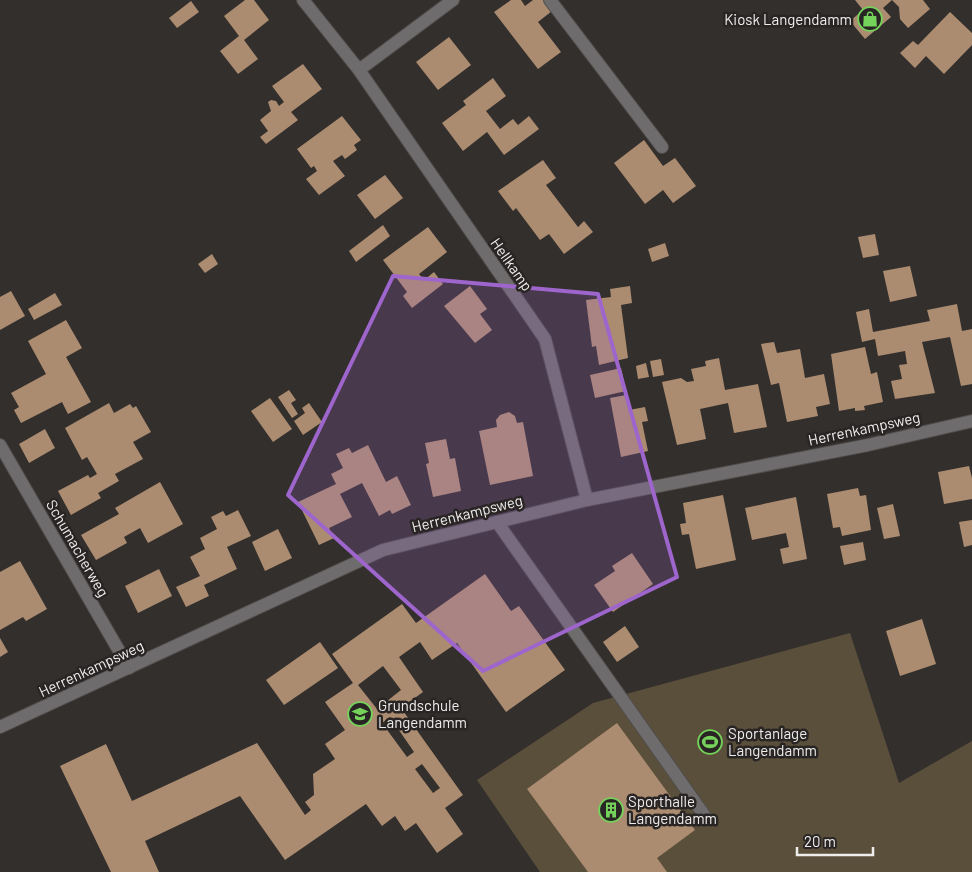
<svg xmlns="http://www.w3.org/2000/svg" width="972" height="872" viewBox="0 0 972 872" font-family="Barlow,sans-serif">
  <rect width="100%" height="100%" fill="#332f2d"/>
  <!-- green -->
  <path fill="#5a4f3a" d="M850,633L899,783L972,741V872H540L477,780L593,703Z"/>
  <!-- building -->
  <g fill="#ac8c70" fill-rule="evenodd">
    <path d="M245,0H254L269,20L244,40L258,59L238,74L220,51L239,36L224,16Z"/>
    <path d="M511,0H521L525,6L533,0H544L552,11L538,22L561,52L538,69L494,12Z"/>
    <path d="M855,0H892L883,8L891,17L865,39L850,21L863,10Z"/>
    <path d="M892,0H923L930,9L908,28L900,19L899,7Z"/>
    <path d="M191,1L199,12L177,28L169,18Z"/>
    <path d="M950,12L972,33V45L944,74L926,56L915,68L900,53L913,41L918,45Z"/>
    <path d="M449,37L471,65L438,90L416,62Z"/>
    <path d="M303,64L322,89L291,112L298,120L266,144L260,137L268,131L260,120L271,111L268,102L271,100L276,101L279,106L284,102L272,86Z"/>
    <path d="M493,78L506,96L486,111L500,129L513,119L518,125L529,116L539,129L504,155L487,132L463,151L442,123L466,105L463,101Z"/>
    <path d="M342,116L361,140L354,145L357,150L345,159L342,155L333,161L345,176L319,195L306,179L317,171L314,166L311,168L297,149Z"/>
    <path d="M644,140L663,166L675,158L696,186L673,203L663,190L645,204L614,163Z"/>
    <path d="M543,160L556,178L546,185L578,227L584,221L593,232L564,254L549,234L540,240L516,208L513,211L498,191Z"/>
    <path d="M385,175L403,198L375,219L357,195Z"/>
    <path d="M383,225L390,236L356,262L349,251Z"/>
    <path d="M428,227L447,252L419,274L424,280L434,272L443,284L412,308L403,296L407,292L383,260Z"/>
    <path d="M875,234L879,255L863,258L858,237Z"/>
    <path d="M665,243L669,256L652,262L648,249Z"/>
    <path d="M212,254L218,264L205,273L198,264Z"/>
    <path d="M910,266L917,296L890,302L883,271Z"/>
    <path d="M470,286L487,309L480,314L492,330L475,343L444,306Z"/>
    <path d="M630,286L632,303L621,305L628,358L599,365L596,346L592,347L586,300L611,297L610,289Z"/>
    <path d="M11,291L25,316L0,330V297Z"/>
    <path d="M55,293L62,305L34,320L28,309Z"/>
    <path d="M957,304L962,331L972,329V384L961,386L950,337L933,340L922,342L935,393L895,399L891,381L902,379L899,365L907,364L905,351L878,356L875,339L862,342L856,312L869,309L873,332L930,321L927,310Z"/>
    <path d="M66,320L82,348L66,357L91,402L68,414L62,402L21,423L14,410L19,407L11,393L46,374L28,341Z"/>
    <path d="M774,342L777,353L800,349L805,378L824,374L830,404L816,407L818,416L787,422L779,383L771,385L761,344Z"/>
    <path d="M865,347L871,374L877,372L883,402L864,406L865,410L855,411V408L839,411L831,354Z"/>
    <path d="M719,358L725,390L758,384L767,427L734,433L728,403L700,409L706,439L677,445L662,382L681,378L687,382L694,381L691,369L706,366L705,361Z"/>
    <path d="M661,359L664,375L653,377L650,361Z"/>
    <path d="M646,363L649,377L638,379L636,366Z"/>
    <path d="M621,368L626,391L595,398L590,375Z"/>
    <path d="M289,390L296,400L291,403L298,414L292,418L278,397Z"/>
    <path d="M626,395L629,410L645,407L648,421L642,422L648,451L621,457L610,398Z"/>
    <path d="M270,398L292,429L273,442L251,411Z"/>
    <path d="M109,403L114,413L130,404L133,408L136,406L151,432L133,442L143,459L115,474L119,481L98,493L101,498L71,515L58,491L88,475L90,478L97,474L87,457L82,460L65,428Z"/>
    <path d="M309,403L322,422L303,435L294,421L305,413L302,408Z"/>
    <path d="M509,412L515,416L517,423L523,422L533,476L490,485L479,431L497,427L496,420L500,415Z"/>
    <path d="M45,429L55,448L29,463L19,444Z"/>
    <path d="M446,439L450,459L455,458L461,491L433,497L426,464L429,463L425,443Z"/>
    <path d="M368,445L386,482L397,476L411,505L392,514L390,510L379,516L362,483L340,494L352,517L329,528L334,538L319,545L298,502L336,484L331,474L343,468L336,454L349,448L352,453Z"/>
    <path d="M969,466L972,478V499L944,504L938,472Z"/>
    <path d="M160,482L183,524L148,543L140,528L124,537L127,543L96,560L81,535L119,514L115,508Z"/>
    <path d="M858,488L860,496L866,495L871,530L842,536L840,527L833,528L827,494Z"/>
    <path d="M723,495L736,560L696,569L689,534L682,535L680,524L686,523L683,503Z"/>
    <path d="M796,497L807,559L783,564L780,549L789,547L786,533L752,540L745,508Z"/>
    <path d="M893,504L900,536L884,539L877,508Z"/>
    <path d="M238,510L251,536L227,547L237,569L204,585L209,596L186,607L176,587L200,576L190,557L205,549L200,538L217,529L211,517L223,511L226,516Z"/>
    <path d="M972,520V545L964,547L959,522Z"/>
    <path d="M278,529L292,558L265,571L252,542Z"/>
    <path d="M863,542L866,560L844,565L840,546Z"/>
    <path d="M632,553L653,584L613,612L594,585L615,571L612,566Z"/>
    <path d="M20,561L47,609L26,621L23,617L0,630V572Z"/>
    <path d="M159,569L172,596L138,613L125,586Z"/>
    <path d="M485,574L511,611L519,606L565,670L506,712L457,643L432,660L420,642L399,657L423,692L401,708L463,795L445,808L463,834L437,853L416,823L405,831L395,816L382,826L366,804L285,860L240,796L145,841L159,872H111L60,766L106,744L132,801L257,743L305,815L311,810L305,802L314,795L313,774L335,759L325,744L345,730L325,702L353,683L332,654L402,604L416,623ZM383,666L401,690L377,709L358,685ZM390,717L414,752L407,757L382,723ZM422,764L440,788L433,793L415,769Z"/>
    <path d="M922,619L936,664L900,676L886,631Z"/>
    <path d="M625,626L639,647L617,662L603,642Z"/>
    <path d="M0,638L8,652L0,657Z"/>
    <path d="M320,642L338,668L284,705L266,680Z"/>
    <path d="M617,723L695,830L657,858L667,872H588L527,789Z"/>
  </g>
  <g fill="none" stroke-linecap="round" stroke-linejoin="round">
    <!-- minor casing -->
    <g stroke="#514d4c" stroke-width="14">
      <g id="minor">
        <path d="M303,0L359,70L545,339L587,500"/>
        <path d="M550,0L662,147"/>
        <path d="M359,70L453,0"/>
        <path d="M0,445L129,668"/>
        <path d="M497,522L707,819"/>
        <path d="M0,727L383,550L587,500L868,445L972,421"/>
      </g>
    </g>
    <!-- minor -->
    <use href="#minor" stroke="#6e6c6c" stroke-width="12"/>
  </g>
  <!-- marked area -->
  <path fill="#9e66cc" fill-opacity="0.2" stroke="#9e66cc" stroke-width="4" stroke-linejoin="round" d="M393,276L598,294L677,577L483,671L288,495Z"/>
  <!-- icons -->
  <defs>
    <g id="shop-ring" transform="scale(1.25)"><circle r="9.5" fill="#292524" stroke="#75d25b" stroke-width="1.5"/><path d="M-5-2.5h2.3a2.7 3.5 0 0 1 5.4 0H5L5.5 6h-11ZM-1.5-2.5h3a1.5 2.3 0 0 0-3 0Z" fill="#75d25b"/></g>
    <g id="school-ring" transform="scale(1.25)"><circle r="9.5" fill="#292524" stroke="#75d25b" stroke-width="1.5"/><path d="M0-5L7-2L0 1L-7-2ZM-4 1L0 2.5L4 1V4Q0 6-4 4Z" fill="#75d25b"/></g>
    <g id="stadium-ring" transform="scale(1.25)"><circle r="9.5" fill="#292524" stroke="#75d25b" stroke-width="1.5"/><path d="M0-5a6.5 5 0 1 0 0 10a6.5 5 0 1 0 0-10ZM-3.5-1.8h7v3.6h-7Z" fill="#75d25b"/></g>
    <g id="building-ring" transform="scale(1.25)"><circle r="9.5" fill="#292524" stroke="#75d25b" stroke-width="1.5"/><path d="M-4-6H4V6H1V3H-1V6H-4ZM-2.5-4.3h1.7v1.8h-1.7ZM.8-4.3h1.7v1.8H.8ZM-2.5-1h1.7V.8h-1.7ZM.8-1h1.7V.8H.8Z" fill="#75d25b"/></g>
  </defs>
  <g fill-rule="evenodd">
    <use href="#shop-ring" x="870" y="19"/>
    <use href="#school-ring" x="360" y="714"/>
    <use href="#stadium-ring" x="710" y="742"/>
    <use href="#building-ring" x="611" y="810"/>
  </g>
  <g text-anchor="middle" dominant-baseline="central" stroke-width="5" stroke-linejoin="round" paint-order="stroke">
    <!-- poi labels -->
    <g font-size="15" fill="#efedec" stroke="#292524" text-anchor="start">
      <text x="852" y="19" text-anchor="end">Kiosk Langendamm</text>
      <text x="378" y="705">Grundschule<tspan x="378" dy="17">Langendamm</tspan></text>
      <text x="728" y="733">Sportanlage<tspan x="728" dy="17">Langendamm</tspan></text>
      <text x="628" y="801">Sporthalle<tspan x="628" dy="17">Langendamm</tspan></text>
    </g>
    <!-- street labels -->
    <g font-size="15" fill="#efedec" stroke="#292524">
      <text transform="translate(512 264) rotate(55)">Hellkamp</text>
      <text transform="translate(864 428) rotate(-12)">Herrenkampsweg</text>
      <text transform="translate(467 513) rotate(-14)">Herrenkampsweg</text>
      <text transform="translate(78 548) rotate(60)">Schumacherweg</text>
      <text transform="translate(91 668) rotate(-25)">Herrenkampsweg</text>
    </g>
  </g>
  <!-- scale -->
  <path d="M797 847v8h76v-8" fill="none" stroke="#efedec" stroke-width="2.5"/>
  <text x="804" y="847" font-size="15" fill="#efedec" stroke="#292524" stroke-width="4" paint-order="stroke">20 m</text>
</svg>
